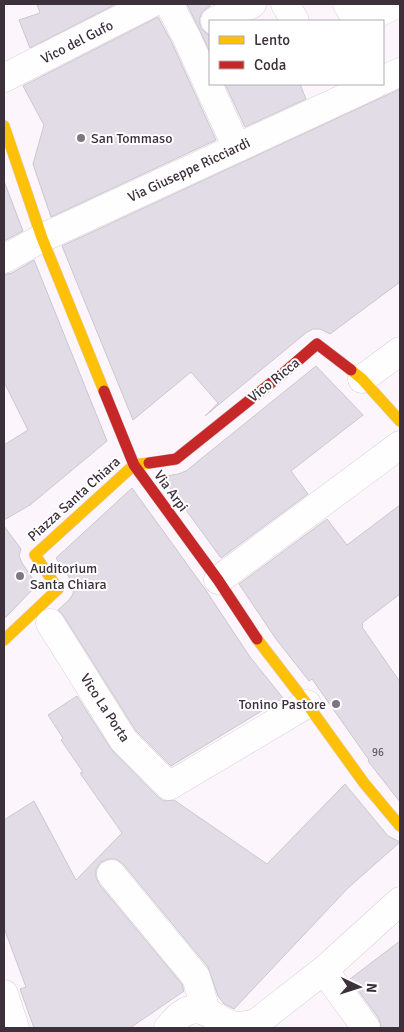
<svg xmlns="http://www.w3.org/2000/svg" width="404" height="1032" viewBox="0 0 404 1032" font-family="Signika,sans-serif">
  <rect width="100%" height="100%" fill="#fcf5fb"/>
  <!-- building -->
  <g fill="#e1dce5" stroke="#cbc7d0">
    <path d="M37,4H116L30,48L19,20L40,13Z"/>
    <path d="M187,4H210V6L202,12L199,20L201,28L206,33L210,35V52Z"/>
    <path d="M158,17L172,43L216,140L51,217L33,164L44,125L23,86Z"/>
    <path d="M225,84H300L306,99L245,127Z"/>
    <path d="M400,89V282L330,334L320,329H313L307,332L205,416L218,403L191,372L133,420L62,246Z"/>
    <path d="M4,181L23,231L4,241Z"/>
    <path d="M34,260L107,441L30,505L4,520V445L28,430L4,382V275L12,273Z"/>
    <path d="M316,366L363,415L291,471L308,494L221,558L162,477L178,474L186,471Z"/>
    <path d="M132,488L205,589L250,657L283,698L171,766L136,731L63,615L58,610L69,600L73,594L74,587L71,580L56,558Z"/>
    <path d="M400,505V594L362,623L363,626L362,627L400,682V802L368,761L369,760L312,679L309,681L276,639L239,584L327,519L347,545Z"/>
    <path d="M4,526L21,549L19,556L22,563L37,585L4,619Z"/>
    <path d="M77,696L111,749L158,797L164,801L174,800L267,864L345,784L388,836L400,842L348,888L234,1009L224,1004L218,996L208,967L123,864L116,859H109L101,862L96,869V877L99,884L182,984L184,991L130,1028H34L20,989L26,987L4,928V820L34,801L76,880L122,833L80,773L83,772L61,740L63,738L48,715Z"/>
    <path d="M400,941V1028H381L379,1019L350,979Z"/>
  </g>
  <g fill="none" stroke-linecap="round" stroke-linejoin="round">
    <!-- street casing -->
    <g stroke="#d9d0d8" stroke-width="29">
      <g id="street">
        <path d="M169,4L186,36L237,148"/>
        <path d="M285,4L295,21"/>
        <path d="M347,4L357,21"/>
        <path d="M215,21L252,4"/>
        <path d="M361,21L397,4"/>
        <path d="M4,78L150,4"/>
        <path d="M383,80L400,72"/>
        <path d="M4,259L42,238L375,84"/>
        <path d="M362,379L400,351"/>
        <path d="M218,580L400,445"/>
        <path d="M50,623L124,741L169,786L307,704"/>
        <path d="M111,874L196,977L206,1011"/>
        <path d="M324,970L366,1028"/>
        <path d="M4,994L15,1028"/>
        <path d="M168,1028C172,1024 177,1017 182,1014C202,1000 216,1022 233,1025C241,1027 248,1025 256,1023L324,970L400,901"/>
      </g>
    </g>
    <!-- slow casing -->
    <g stroke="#d9d0d8" stroke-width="12">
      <g id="slow">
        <path d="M4,126L42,238L104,391"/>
        <path d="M351,370L362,379L400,421"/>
        <path d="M257,639L307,704L364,783L400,826"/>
        <path d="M4,640L58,589L35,555L134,465L149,463"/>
      </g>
    </g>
    <!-- jam casing -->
    <g stroke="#d9d0d8" stroke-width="12">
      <g id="jam">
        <path d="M104,391L134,465L218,580L257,639"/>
        <path d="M149,463L176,459L286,371L317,344L351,370"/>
      </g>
    </g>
    <!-- street -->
    <use href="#street" stroke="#fffefe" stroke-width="28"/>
    <!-- slow -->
    <use href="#slow" stroke="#ffc107" stroke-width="11"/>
    <!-- jam -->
    <use href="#jam" stroke="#c62828" stroke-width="11"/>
  </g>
  <!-- markers -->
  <g fill="#7f757e" stroke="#fff" stroke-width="2">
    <circle cx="81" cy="138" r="5"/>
    <circle cx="20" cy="576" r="5"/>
    <circle cx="336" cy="704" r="5"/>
  </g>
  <g text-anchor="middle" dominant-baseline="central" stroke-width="4" stroke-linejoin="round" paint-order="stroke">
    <!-- number labels -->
    <g font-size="11" fill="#695f69">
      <text x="378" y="752">96</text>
    </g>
    <!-- street labels -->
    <g font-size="14" fill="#3c303b" stroke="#fff">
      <text transform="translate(77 42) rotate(-27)">Vico del Gufo</text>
      <text transform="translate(189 170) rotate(-25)">Via Giuseppe Ricciardi</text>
      <text transform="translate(274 380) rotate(-39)">Vico Ricca</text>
      <text transform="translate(171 491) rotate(54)">Via Arpi</text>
      <text transform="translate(74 499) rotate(-42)">Piazza Santa Chiara</text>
      <text transform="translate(105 708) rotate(57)">Vico La Porta</text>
    </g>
    <!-- poi labels -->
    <g font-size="14" fill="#3c303b" stroke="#fff" text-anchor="start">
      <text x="91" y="138">San Tommaso</text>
      <text x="30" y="568">Auditorium<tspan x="30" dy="16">Santa Chiara</tspan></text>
      <text x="326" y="704" text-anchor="end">Tonino Pastore</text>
    </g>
  </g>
  <!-- border -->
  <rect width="404" height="1032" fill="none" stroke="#3c303b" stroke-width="10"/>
  <!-- legend -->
  <rect x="209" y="20" width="175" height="65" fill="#ffffff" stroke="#b1acb1"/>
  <rect x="219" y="36" width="25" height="8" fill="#ffc107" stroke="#b1acb1"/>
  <text x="254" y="45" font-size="15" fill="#3c303b">Lento</text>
  <rect x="219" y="61" width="25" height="8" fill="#c62828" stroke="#b1acb1"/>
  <text x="254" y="70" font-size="15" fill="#3c303b">Coda</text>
  <!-- north arrow -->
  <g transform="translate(359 987) rotate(94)" stroke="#ffffff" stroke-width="4" paint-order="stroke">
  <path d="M0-4L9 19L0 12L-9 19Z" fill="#3c303b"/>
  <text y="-8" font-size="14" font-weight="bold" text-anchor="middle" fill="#3c303b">N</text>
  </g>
</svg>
